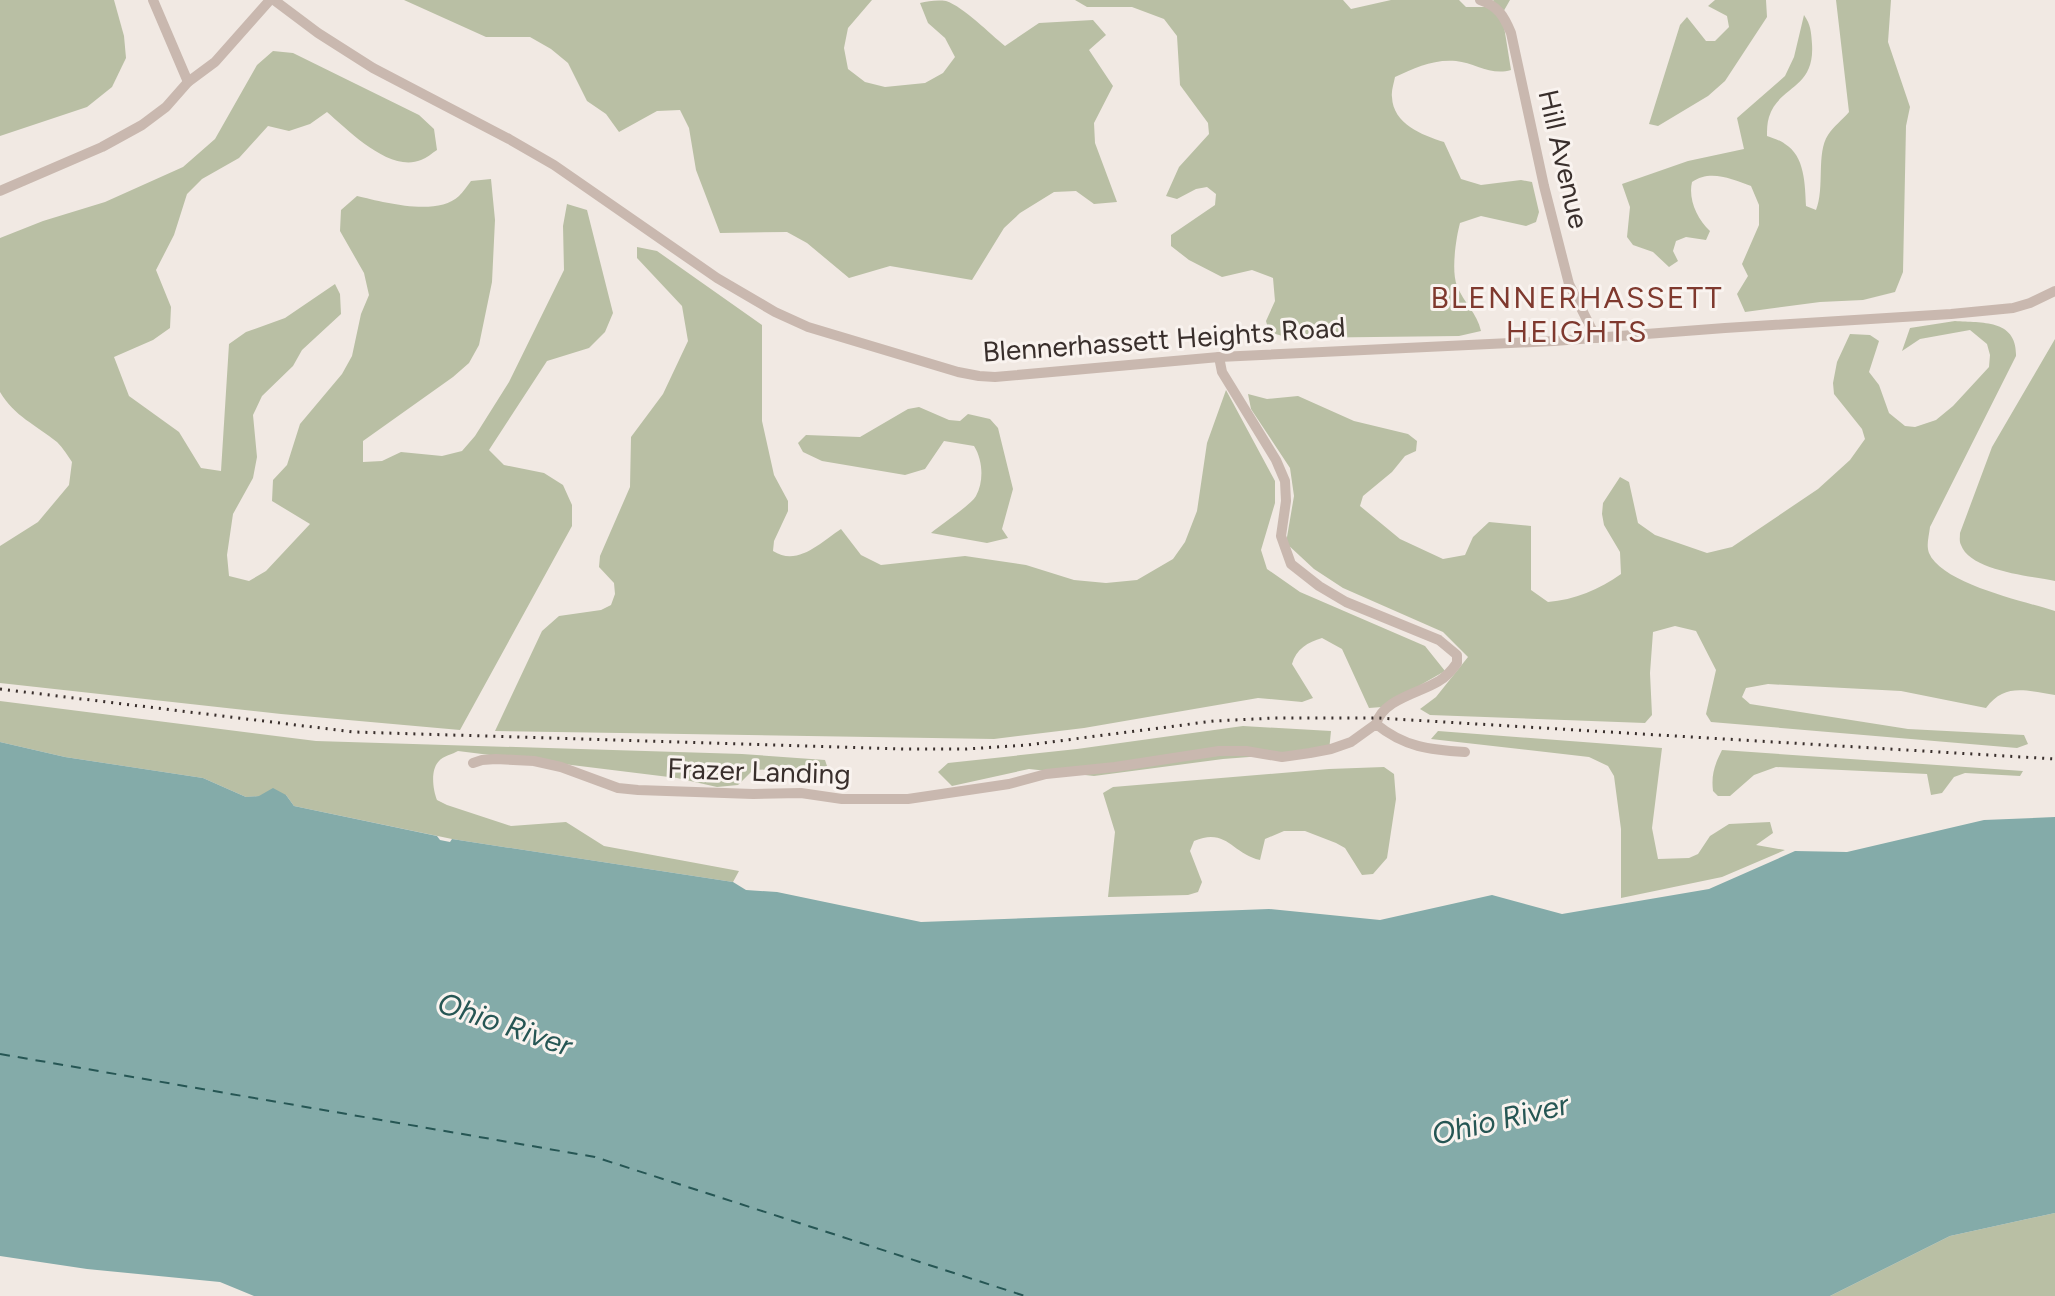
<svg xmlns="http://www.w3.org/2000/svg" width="2055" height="1296" viewBox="0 0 2055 1296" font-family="Figtree,sans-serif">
  <rect width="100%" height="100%" fill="#f1e9e3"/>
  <!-- green -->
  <g fill="#b9bfa4">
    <path d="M0,0H114L124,36L126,58L112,87L87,107L0,136Z"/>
    <path d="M404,0H872L848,28L844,48L848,69L865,82L885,87L925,83L943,73L955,57L945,38L928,23L920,3C928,1 937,0 946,1C964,7 990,34 1005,46L1039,23L1093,20L1106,35L1089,50L1113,86L1094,123L1095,143L1117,202L1094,204L1076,191L1054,192L1020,213L1004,228L972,280L890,266L849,278L807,243L787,232L720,233L696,170L689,128L680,110L657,111L619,132L606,114L587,101L568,63L551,49L530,37H486Z"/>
    <path d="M1075,0H1343L1351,9L1391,0H1459L1466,7H1485L1494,0H1510L1502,14L1511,70C1491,76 1475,63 1456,61C1433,59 1415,68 1395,77C1394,83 1391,91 1392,97C1393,124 1422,135 1444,142L1461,179L1481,185L1521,180L1532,182L1539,212L1536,222L1526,226L1481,216L1460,223C1456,238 1451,271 1457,286C1464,303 1477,313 1481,331L1459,336L1289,338L1269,332L1266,321L1275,301L1273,278L1252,270L1222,277L1189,260L1171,246V235L1215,205L1216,194L1207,187L1196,189L1177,199L1166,196L1179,167L1209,134L1208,123L1180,85L1177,36L1164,19L1132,7H1087Z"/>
    <path d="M1715,0H1766L1767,17L1725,81L1708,96L1658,126L1649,124L1680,25L1687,17L1706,41H1715L1729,27L1727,16L1708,6Z"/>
    <path d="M1836,0H1891L1888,42L1910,107L1906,126L1903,272L1895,292L1863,300L1820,302L1745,312L1737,294L1748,276L1742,264L1759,225V205L1751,186C1732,179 1710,169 1692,182C1688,199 1697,219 1710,231L1706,240L1686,237L1676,241L1673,251L1678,261L1669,267L1653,252L1633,245L1627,237L1630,207L1622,184L1688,161L1744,149L1737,118L1785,76L1794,57L1804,15C1811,25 1811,32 1812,44C1815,90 1779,85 1769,117C1767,123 1767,130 1767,136C1772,138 1780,140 1785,144C1805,156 1805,185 1806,206L1816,210C1825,188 1816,153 1828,135C1833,127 1843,119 1849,112Z"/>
    <path d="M273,51L293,53L419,115L434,129L437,150C432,153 427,158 421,160C390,173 349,131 327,112L310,124L289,131L268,126L239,158L202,179L187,194L174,235L156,270L171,307L170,328L153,340L114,357L129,396L179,432L201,468L221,471L229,344L246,332L285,318L335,284L340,294L341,314L302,350L293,366L262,396L253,415L257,457L253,478L233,514L227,555L229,576L249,581L266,571L310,524L272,501L273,480L287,465L300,424L342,374L352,356L361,314L369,295L364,273L340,231L341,210L357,196C383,202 437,217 459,196C463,192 467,186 471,181L491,179L495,220L492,282L479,345L469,363L453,377L363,441V462L382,461L401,452L442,456L462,451L475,436L509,382L564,270L563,226L567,204L587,210L613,313L605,332L589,348L547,361L489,450L504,465L544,473L563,485L572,505V526L460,730L281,714L0,683V546L38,522L69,485L72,462C68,456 63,448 57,442C36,425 14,416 0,392V238L43,221L105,202L183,167L215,139L257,65Z"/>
    <path d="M637,247L657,251L762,325V421L774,475L788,501V511L774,541L773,551C798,567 821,542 841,529L861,555L881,565L965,556L1026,565L1074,580L1106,583L1137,580L1173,559L1185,542L1197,511L1207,443L1226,390L1275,481V503L1261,550L1267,569L1300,592L1425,646L1445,671L1382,707L1369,708L1342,649L1322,638C1308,642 1296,649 1292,664L1313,698L1302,702L1258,698L1084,728L994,739L495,731L542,631L559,616L601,610L611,605L615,594L614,583L599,567L600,556L630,487L631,437L663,394L688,341L682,306L637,258Z"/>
    <path d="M1955,321C1982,323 2017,319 2016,356L1930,527C1929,536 1926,545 1929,553C1942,584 2024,601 2055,611V695C2027,691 2005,682 1986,708L1901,691L1768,684L1746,688L1742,697L1750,704L1908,729L2024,735L2028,744L2017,748L1711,722L1706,714L1716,670L1696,631L1675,626L1653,632L1650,673L1652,715L1645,723L1430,715L1420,709L1436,697L1468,657L1443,632L1343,588L1314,569L1286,543L1294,496L1290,468L1251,409L1248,394L1267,399L1298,396L1354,421L1408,434L1417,441L1416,451L1405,456L1392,472L1363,496L1360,506L1400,539L1443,559L1465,555L1473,537L1489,522L1531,526V590L1548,602C1574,600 1600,589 1621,574L1620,552L1604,525L1602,514L1603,503L1620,477L1629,482L1638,523L1655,535L1707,553L1732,547L1818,489L1850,460L1865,439L1862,429L1834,394L1833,383L1837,362L1850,334L1870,335L1879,341L1869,372L1879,385L1889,413L1905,426L1915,427L1936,420L1953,406L1989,367L1990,355L1987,344L1970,330L1920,339L1902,351L1910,328Z"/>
    <path d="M2055,339V581C2031,576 1970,571 1961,545C1959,541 1960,537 1960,533L1992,447Z"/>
    <path d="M919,407L949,420L960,421L968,414L990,419L998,428L1013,489L1002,529L1008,538L987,543L931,533C940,525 971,505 976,496C984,482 983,460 974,446L944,441L925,469L905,475L822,461L803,452L798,443L806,435L860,437L908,409Z"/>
    <path d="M0,701L316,741L742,754L825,760L828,769L822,778L804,768L753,770L738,785L717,787L677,778L458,751C453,754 443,756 439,761C430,770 433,790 437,800L447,805L511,826L566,822L604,846L739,871L733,882L452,839L294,806L286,795L246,797L203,778L65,757L0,742Z"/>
    <path d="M1243,726L1331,731L1329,751L1223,759L1094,776L1029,769L952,786L938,772L948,763L1077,749Z"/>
    <path d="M1438,731L1662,748L1652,828L1658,859L1689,858L1698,854L1710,836L1729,824L1770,822L1773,833L1756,845L1785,850L1722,877L1621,898V829L1614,776L1608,766L1589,757L1431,739Z"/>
    <path d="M1722,750L2023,771L2020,776L1965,773L1954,777L1942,793L1931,795L1927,774L1776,767L1754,775L1730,796H1718L1713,791C1711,774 1715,764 1722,750Z"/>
    <path d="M1384,767L1394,774L1396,799L1387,858L1373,874L1362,875L1345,848L1336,843L1305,831H1284L1265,839L1260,860C1232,854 1227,827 1194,841L1190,851L1202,882L1198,892L1188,895L1108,897L1115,832L1103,793L1113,787L1329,769Z"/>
    <path d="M2055,1213V1296H1830L1950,1236Z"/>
  </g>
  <!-- water -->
  <path fill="#84aba9" d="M0,742L65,757L203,778L246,797L259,796L273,788L286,795L294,806L437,836L440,840L450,842L452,839L733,882L746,890L777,892L921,922L1269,909L1380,920L1492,895L1562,914L1709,889L1795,851L1847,852L1984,820L2055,817V1213L1950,1236L1830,1296H254L220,1282L87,1269L0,1256Z"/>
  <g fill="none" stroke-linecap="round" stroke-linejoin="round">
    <!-- ferry -->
    <path stroke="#265654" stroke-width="2" stroke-dasharray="10 8" stroke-linecap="butt" d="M0,1054L595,1157L1025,1296"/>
    <!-- minor -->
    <g stroke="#c9b8af" stroke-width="10">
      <path d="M153,0L188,82"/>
      <path d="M274,0L318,33L373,68L509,139L554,165L717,278L775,312L808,327L958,372L979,376L995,377L1219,357L1554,341L1725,328L1951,314L2013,308L2030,303L2055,291"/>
      <path d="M1480,0C1498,6 1504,16 1511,33L1544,186L1569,284L1596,338"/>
      <path d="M0,191L102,147L142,125L166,107L188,82L215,62L270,0"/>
      <path d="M1219,357L1222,372L1276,460L1285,481L1286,501L1281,536L1291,564L1319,586L1346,602L1439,640L1457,655V663C1452,670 1446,677 1439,681C1420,693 1383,699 1376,724"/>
      <path d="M473,763L482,760L496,759L534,761L561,767L618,788L638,790L753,794L801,793L842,799H908L1009,784L1046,774L1115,767L1219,751H1246L1282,757L1310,753L1331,749L1351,742L1376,724C1404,747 1430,750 1465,752"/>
    </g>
    <!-- rail -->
    <path stroke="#392f2c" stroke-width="3" stroke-dasharray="2 6" stroke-linecap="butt" d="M0,689L354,732L905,749H966L1027,745L1214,721L1274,718H1378L2055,759"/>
  </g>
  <g text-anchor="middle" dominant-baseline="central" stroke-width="6" stroke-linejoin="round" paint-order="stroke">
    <!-- street labels -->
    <g font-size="28" fill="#392f2c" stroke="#f9f3ef">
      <text transform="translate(1564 159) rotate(77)">Hill Avenue</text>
      <text transform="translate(1164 339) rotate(-4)">Blennerhassett Heights Road</text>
      <text transform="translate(759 771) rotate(2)">Frazer Landing</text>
    </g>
    <!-- neighbourhood labels -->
    <g font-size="30" letter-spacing="2" fill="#7f392e" stroke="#f9f3ef">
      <text x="1577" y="297">BLENNERHASSETT<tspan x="1577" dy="34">HEIGHTS</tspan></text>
    </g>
    <!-- water labels -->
    <g font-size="30" font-style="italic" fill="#265654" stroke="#f9f3ef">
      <text transform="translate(505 1024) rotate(19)">Ohio River</text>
      <text transform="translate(1500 1119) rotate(-13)">Ohio River</text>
    </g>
  </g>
</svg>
